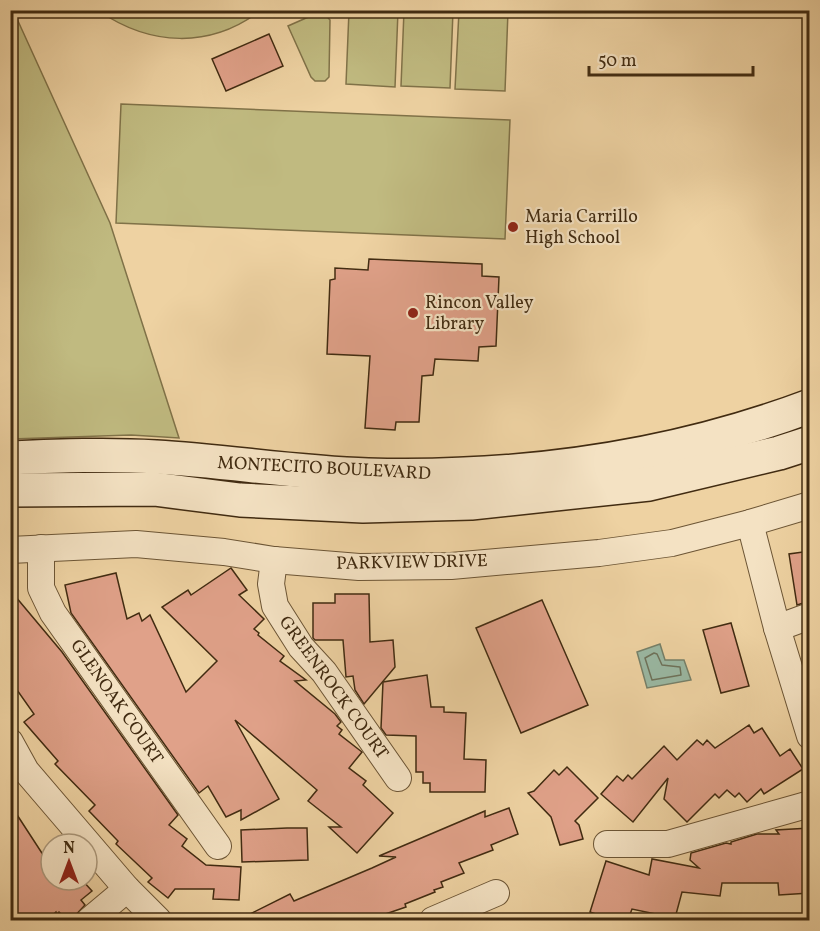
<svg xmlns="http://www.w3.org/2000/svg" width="820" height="931" viewBox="0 0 820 931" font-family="Vollkorn,serif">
  <rect width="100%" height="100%" fill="#eed2a2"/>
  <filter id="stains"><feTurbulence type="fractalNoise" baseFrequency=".00333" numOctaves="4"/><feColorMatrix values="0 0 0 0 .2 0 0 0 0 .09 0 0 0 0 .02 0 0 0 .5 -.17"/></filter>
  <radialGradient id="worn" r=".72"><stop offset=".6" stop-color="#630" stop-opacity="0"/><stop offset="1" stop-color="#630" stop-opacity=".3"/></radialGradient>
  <!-- green -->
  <g fill="#c0ba80" stroke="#807248" stroke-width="1.5">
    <path d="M13,10L110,223L179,438L131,435L11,439L10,11Z"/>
    <path d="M99,11H260C210,49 150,46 99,11Z"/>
    <path d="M322,11L330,20L329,77L325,81H315L311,77L288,26Z"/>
    <path d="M349,11H398L395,87L346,84Z"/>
    <path d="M404,11H453L450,88L401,86Z"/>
    <path d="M459,11H508L505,91L455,89Z"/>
    <path d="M121,104L510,120L505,239L116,223Z"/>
  </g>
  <!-- water -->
  <path fill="#9ab8a3" stroke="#768069" stroke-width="1.5" d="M660,644L665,660H684L691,680L647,688L637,652Z"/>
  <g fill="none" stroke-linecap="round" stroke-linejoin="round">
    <!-- shore -->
    <path stroke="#6e725a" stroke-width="1.5" d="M654,653L657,654L662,665L680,667L681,675L652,680L645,658Z"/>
  </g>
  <!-- building -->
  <g fill="#e0a189" stroke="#412b11" stroke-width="1.5">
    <path d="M269,34L283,66L226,91L212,59Z"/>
    <path d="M369,259L482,264V276L499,277L496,346L479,347L478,361L435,359L433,375L422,376L419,422H396L395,430L365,428L370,356L327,354L330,280L335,279V268L368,270Z"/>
    <path d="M810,551V601L797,605L789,554Z"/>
    <path d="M231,568L247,590L239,595L264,619L254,629L259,633L258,635L284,656L280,661L306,680L295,681L335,714L341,722L337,726L342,730L339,734L362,752L349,768L366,781L363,785L393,813L357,853L329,827H341L308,801L317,790L235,720L279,799L241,820V810L226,817L208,786L199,793L71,613L65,585L116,573L127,619L139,613L142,621L150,615L186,692L217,661L162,607L188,590L191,595Z"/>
    <path d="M10,590L62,652L178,815L169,825L187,839L182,846L206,865L241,867L239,900L213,899L214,889H175L168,898L148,882L152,878L116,844L118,841L89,811L95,805L55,764L58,761L24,722L34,714L10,680Z"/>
    <path d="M335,594H369L370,642L393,640L395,667L364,704L355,690L353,676L346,677L343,640H315L313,638V603H335Z"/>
    <path d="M542,600L588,705L521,733L476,628Z"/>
    <path d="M731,623L749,686L721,693L703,630Z"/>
    <path d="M427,675L431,707H444V712L466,713L464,759L486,760L485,792H430V783H423V772H416V736L386,735L381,728L383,682Z"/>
    <path d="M749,725L754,733L762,728L780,756L790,749L803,769L764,794L761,789L747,802L739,793L735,797L727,790L719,798L715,794L687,822L664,799L668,778L633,822L601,794L617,776L623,781L628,775L632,779L664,746L677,760L697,740L703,745L707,740L715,748Z"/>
    <path d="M567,767L598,798L575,821L579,825L583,839L560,845L551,817L528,793L534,791L554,770L559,775Z"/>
    <path d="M10,804L51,867V880H82L92,891L81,900L85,905L72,919L69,914L65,918L59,912L57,914L56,912L46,921H10Z"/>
    <path d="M509,808L518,834L491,845L493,850L459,863L464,873L441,882L443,887L434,890L435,892L405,904L406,907L365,921H236L290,894L294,901L372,868L396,857L379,856L485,811V817Z"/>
    <path d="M287,828H307L308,860L242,862L241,830Z"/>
    <path d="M810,828V893L779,895L778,883H722L720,896L682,892L675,918L632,909L629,917L626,916L622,921H616L590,912L606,861L649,875L652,859L699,868L690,860L691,853L726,843L731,844V842L757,834H779L776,830Z"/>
  </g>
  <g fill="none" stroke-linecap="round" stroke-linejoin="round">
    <!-- street casing -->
    <g stroke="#6c5535" stroke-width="28">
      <g id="street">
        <path d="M750,523L777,628L810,736"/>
        <path d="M41,548V588L53,613L218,846"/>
        <path d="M10,550L136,544L224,552L274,560L359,567L451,566L599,553L672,543L750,523L810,505"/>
        <path d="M274,560L271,584L275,606L301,647L324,672L398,778"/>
        <path d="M777,628L810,616"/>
        <path d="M10,742L26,771L127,889L158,920"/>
        <path d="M607,844H668L810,804"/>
        <path d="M90,920L127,889"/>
        <path d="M433,920L496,893"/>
      </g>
    </g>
    <!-- secondary casing -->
    <g stroke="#412b11" stroke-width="36">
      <g id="secondary">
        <path d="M10,458C59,456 107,454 156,457C227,461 297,473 368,475C518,479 669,459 810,406"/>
        <path d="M10,490L154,489L240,500L363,506L471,503L649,484L779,453L810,443"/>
      </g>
    </g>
    <!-- street -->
    <use href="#street" stroke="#f4e2c3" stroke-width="26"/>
    <!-- secondary -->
    <use href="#secondary" stroke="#f4e2c3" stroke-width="33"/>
  </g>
  <!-- markers -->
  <g fill="#8f2418" stroke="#f4e2c3" stroke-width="2">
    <circle cx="513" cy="227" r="6"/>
    <circle cx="413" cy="313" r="6"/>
  </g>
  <g text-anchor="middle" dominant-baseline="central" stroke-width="4.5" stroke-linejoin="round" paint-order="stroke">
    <!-- poi labels -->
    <g font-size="18" fill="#412b11" stroke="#f4e2c3" text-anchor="start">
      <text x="525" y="217">Maria Carrillo<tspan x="525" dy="21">High School</tspan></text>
      <text x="425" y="303">Rincon Valley<tspan x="425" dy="21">Library</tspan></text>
    </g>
    <!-- street labels -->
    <g font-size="18" fill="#412b11" stroke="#f4e2c3">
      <text transform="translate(324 469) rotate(3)">MONTECITO BOULEVARD</text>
      <text transform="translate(412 563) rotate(-1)">PARKVIEW DRIVE</text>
      <text transform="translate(333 688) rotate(54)">GREENROCK COURT</text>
      <text transform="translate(116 702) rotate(55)">GLENOAK COURT</text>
    </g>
  </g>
  <!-- margin -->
  <rect width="820" height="931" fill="none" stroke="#eed2a2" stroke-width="36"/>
  <rect x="12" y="12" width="796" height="907" fill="none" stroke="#412b11" stroke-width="3"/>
  <rect x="18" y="18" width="784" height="895" fill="none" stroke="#412b11" stroke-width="1.5"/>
  <!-- north arrow -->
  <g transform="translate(69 862)"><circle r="28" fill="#f4e2c3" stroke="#ac997c" stroke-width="1.5"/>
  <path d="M0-4.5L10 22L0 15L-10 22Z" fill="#8f2418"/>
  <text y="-9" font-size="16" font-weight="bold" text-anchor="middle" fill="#412b11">N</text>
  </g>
  <!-- scale -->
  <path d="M589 66v9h164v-9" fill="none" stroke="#412b11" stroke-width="3"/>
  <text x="598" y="66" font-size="18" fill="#412b11" stroke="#f4e2c3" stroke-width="4.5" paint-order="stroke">50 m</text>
  <rect width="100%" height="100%" filter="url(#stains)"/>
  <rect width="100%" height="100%" fill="url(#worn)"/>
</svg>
